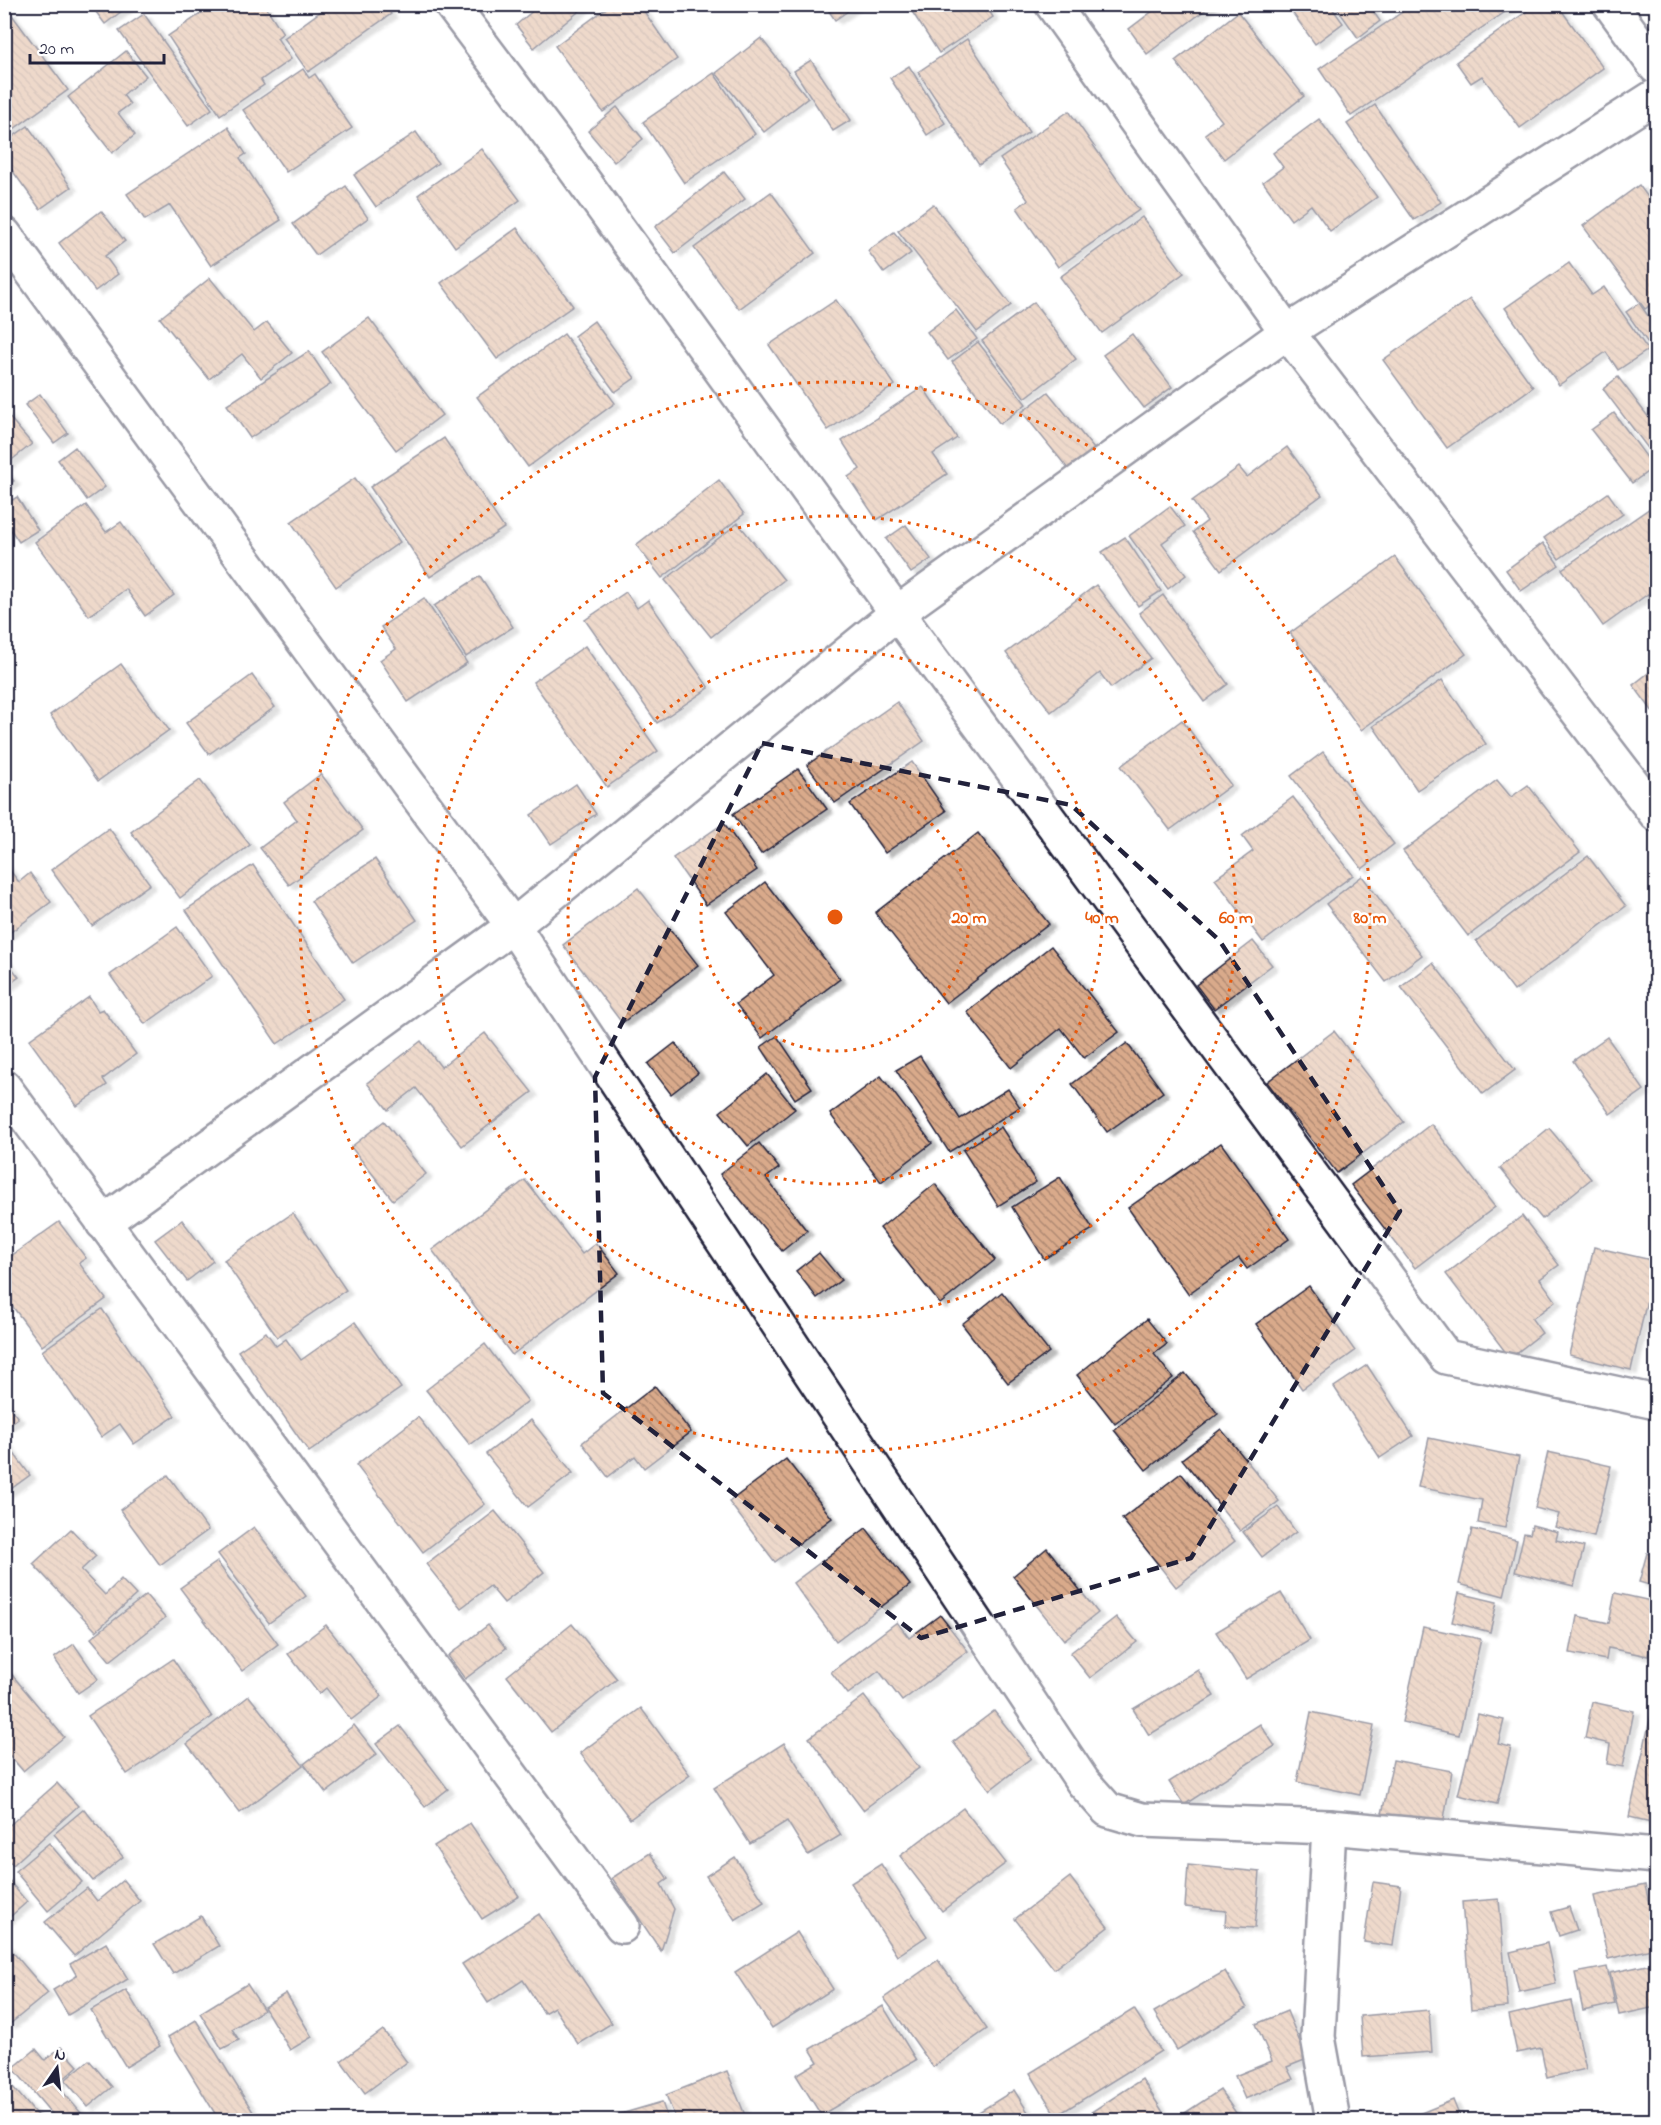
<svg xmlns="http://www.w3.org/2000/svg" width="1661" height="2125" viewBox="0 0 1661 2125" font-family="'Indie Flower',sans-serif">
  <defs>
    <pattern id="building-back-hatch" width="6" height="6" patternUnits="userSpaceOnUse" patternTransform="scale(1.5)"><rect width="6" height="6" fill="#d9aa8b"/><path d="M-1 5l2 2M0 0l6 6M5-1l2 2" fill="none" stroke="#b08a73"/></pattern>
    <filter id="shadow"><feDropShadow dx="6" dy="4" stdDeviation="1.5" flood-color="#0004"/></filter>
  </defs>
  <rect width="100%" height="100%" fill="#fff"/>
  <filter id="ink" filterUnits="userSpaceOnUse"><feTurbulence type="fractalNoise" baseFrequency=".0167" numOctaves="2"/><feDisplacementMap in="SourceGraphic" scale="12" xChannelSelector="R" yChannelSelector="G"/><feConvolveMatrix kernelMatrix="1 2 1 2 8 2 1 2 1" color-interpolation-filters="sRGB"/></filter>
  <g filter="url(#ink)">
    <!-- building -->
    <g fill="url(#building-back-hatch)" stroke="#22223b" stroke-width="1.5" filter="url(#shadow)">
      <path d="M90,4H131L105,24Z"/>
      <path d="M215,4H264L283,33L277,38L291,59L261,80L264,85L220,115L168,36Z"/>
      <path d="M331,4H384L391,14L308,72L284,38Z"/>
      <path d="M541,4H588L534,48L516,25Z"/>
      <path d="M612,4H639L677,59L603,112L555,46Z"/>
      <path d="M824,4H858L835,20Z"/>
      <path d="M907,4H985L993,17L939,53Z"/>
      <path d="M1162,4H1213L1147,54L1129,29Z"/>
      <path d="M1286,4H1329L1343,23L1315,44Z"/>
      <path d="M1334,4H1368L1380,21L1358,38Z"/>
      <path d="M1414,4H1517L1351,116L1319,69Z"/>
      <path d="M1537,4H1557L1603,68L1520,128L1482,76L1471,83L1456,62Z"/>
      <path d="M9,11L68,90L4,136V15Z"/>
      <path d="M1238,12L1304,96L1224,159L1205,134L1222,121L1175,61Z"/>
      <path d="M144,14L212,109L188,126L119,31Z"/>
      <path d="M761,38L808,98L764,132L716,73Z"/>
      <path d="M967,39L1029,132L979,165L918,72Z"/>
      <path d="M126,51L146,76L123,95L130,104L118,113L135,135L112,153L68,97Z"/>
      <path d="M811,60L851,120L833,131L794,71Z"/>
      <path d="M909,66L945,123L927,135L890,78Z"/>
      <path d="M303,69L309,78L315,74L352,128L286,172L243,110Z"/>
      <path d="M714,73L755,134L684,183L643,122Z"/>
      <path d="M1375,105L1441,202L1414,220L1347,124Z"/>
      <path d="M617,107L643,139L614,162L588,131Z"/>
      <path d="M1069,111L1139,210L1058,267L1017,208L1028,200L1000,159Z"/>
      <path d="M1319,119L1377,197L1330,231L1311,205L1291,220L1263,182L1283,167L1273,153Z"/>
      <path d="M28,126L71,187L40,209L4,159V143Z"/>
      <path d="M228,127L246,154L240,158L281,220L211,266L170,205L145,220L127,194Z"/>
      <path d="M416,132L438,163L376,207L354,175Z"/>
      <path d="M482,149L520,200L455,247L418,195Z"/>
      <path d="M724,172L745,199L675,253L655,227Z"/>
      <path d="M1639,185L1656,208V301L1645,309L1583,226Z"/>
      <path d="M346,186L368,218L316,255L293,224Z"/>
      <path d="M771,192L815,253L739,309L694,248Z"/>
      <path d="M933,204L1011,305L977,332L898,231Z"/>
      <path d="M101,211L125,241L105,256L118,274L95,291L59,243Z"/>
      <path d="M1142,217L1184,273L1102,333L1060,277Z"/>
      <path d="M517,228L573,306L497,359L441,283Z"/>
      <path d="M894,232L911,253L884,273L868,251Z"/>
      <path d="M1569,263L1592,295L1604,287L1648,350L1618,370L1606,352L1559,385L1505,308Z"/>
      <path d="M210,278L254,332L267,322L292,353L261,378L242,354L209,379L160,318Z"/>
      <path d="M1470,299L1533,387L1447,448L1383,360Z"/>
      <path d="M836,300L895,385L828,430L769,345Z"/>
      <path d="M1034,302L1076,359L1025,398L982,341Z"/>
      <path d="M1639,303L1656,327L1655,353L1626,312Z"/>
      <path d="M956,310L977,339L948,360L927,332Z"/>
      <path d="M369,318L442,415L396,450L322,352Z"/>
      <path d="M594,321L635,378L615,392L574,336Z"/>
      <path d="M564,334L615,403L528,467L477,397Z"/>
      <path d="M1132,334L1172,387L1144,408L1103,355Z"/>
      <path d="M978,342L1026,404L1000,424L952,362Z"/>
      <path d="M309,351L331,384L250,438L227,405Z"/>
      <path d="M1618,377L1656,427V453L1653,455L1603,389Z"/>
      <path d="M923,387L957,438L933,454L947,474L877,520L848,477L860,469L842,441Z"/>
      <path d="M1048,392L1094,449L1069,470L1022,412Z"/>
      <path d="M40,394L68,433L54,443L25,405Z"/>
      <path d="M4,411L32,444L4,466Z"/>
      <path d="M1614,413L1654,467L1632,483L1591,430Z"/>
      <path d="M444,438L504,528L430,577L370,487Z"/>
      <path d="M75,447L105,487L87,500L58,460Z"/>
      <path d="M1287,447L1322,495L1221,570L1193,532L1207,521L1192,501L1239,467L1247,477Z"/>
      <path d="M4,470L14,481L4,489Z"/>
      <path d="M355,478L400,542L336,587L291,522Z"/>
      <path d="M719,480L744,514L662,578L636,545Z"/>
      <path d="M1608,493L1623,514L1559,559L1544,538Z"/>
      <path d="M17,497L38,530L19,542L4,520V505Z"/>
      <path d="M1656,504V606L1648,594L1603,626L1562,569Z"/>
      <path d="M86,505L106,532L121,522L174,595L145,616L126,589L89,616L35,542Z"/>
      <path d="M1170,506L1185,526L1162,543L1186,575L1168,589L1129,536Z"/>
      <path d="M738,523L784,580L711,637L665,580Z"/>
      <path d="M906,525L931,559L911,573L886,539Z"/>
      <path d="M1125,537L1161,591L1138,606L1102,552Z"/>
      <path d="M1543,543L1559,565L1521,591L1506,570Z"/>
      <path d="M1395,557L1466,654L1361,730L1290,633Z"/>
      <path d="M480,576L513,627L466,657L434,606Z"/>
      <path d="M1096,585L1151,658L1111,688L1100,673L1051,712L1006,653Z"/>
      <path d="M626,592L637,608L648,600L709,688L657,723L585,620Z"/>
      <path d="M1163,595L1228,684L1204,702L1139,613Z"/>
      <path d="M424,598L467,663L408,702L380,660L396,649L381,627Z"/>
      <path d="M585,646L658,751L607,787L533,682Z"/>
      <path d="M121,664L169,730L98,781L50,715Z"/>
      <path d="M1656,667V716L1633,685Z"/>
      <path d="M252,675L275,707L209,754L186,723Z"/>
      <path d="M1442,680L1486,744L1417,790L1373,726Z"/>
      <path d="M897,702L924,741L835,803L807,765Z"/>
      <path d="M1182,720L1231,785L1170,830L1121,766Z"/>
      <path d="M1323,752L1394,844L1362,869L1291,776Z"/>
      <path d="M912,762L946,811L885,853L850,804Z"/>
      <path d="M798,769L827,809L761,854L733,814Z"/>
      <path d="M321,774L363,830L289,885L260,848L297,820L284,802Z"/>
      <path d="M200,780L250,845L180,898L131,832Z"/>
      <path d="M1497,780L1511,797L1528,785L1580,852L1468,936L1403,851Z"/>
      <path d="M576,784L596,814L551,844L531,815Z"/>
      <path d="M1293,797L1353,875L1263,942L1215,879L1253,851L1242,836Z"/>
      <path d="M724,823L757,870L706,905L673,858Z"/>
      <path d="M109,828L150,884L92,926L51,870Z"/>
      <path d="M978,833L1049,924L946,1003L875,913Z"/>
      <path d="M1588,856L1626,906L1514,991L1476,941Z"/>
      <path d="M375,859L417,920L353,963L311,901Z"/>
      <path d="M4,863L19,882L30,873L51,902L4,937Z"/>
      <path d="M253,865L344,999L277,1044L186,910Z"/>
      <path d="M1362,876L1422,955L1386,982L1326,904Z"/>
      <path d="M765,882L840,979L762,1038L736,1004L774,975L726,912Z"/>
      <path d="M638,888L698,965L622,1023L563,945Z"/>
      <path d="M177,927L212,976L145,1024L110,975Z"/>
      <path d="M1253,941L1272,965L1214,1009L1196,985Z"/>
      <path d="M1051,946L1119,1032L1084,1058L1061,1028L1011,1068L967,1012Z"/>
      <path d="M4,958L19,977L4,988Z"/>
      <path d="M1433,963L1515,1070L1483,1094L1401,987Z"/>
      <path d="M89,997L98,1011L103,1009L136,1054L103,1079L107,1085L77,1106L29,1040Z"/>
      <path d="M1334,1031L1404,1122L1337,1173L1267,1082Z"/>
      <path d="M485,1033L532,1092L462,1146L416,1088L388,1110L367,1083L421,1041L441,1067Z"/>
      <path d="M777,1036L812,1088L795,1099L761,1047Z"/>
      <path d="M1607,1037L1644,1090L1610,1114L1573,1061Z"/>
      <path d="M675,1043L698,1073L671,1094L648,1064Z"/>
      <path d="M1127,1043L1163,1092L1107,1132L1072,1084Z"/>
      <path d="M920,1056L960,1119L1008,1089L1020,1107L949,1152L896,1070Z"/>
      <path d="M767,1074L795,1109L748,1146L720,1112Z"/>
      <path d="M881,1076L932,1143L881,1182L830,1114Z"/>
      <path d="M384,1121L426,1174L393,1200L351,1147Z"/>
      <path d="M1431,1124L1495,1207L1415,1268L1351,1185Z"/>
      <path d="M1001,1127L1036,1182L998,1206L963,1150Z"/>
      <path d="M1549,1128L1591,1179L1542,1219L1500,1168Z"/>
      <path d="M759,1143L779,1168L766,1178L807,1231L782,1251L720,1174Z"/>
      <path d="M1221,1143L1289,1239L1247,1269L1239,1258L1188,1294L1128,1208Z"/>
      <path d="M1060,1177L1093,1229L1044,1259L1012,1207Z"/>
      <path d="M525,1180L582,1254L596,1243L619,1273L512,1355L432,1250Z"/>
      <path d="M935,1184L995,1260L940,1304L880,1228Z"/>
      <path d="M293,1213L346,1290L277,1337L224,1260Z"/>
      <path d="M1522,1216L1559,1265L1540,1279L1556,1301L1532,1319L1542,1333L1510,1358L1446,1274Z"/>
      <path d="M182,1220L213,1261L187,1281L155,1240Z"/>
      <path d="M59,1222L86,1258L79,1263L106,1299L42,1346L4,1295V1261Z"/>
      <path d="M1594,1247L1656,1261L1631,1370L1569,1355Z"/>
      <path d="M819,1253L841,1280L817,1298L796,1271Z"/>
      <path d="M1309,1286L1355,1351L1302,1389L1256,1324Z"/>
      <path d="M1002,1292L1049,1352L1008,1383L962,1324Z"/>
      <path d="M102,1309L175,1416L134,1444L120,1424L101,1437L42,1351Z"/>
      <path d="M1147,1319L1167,1344L1154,1354L1173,1378L1115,1424L1077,1375Z"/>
      <path d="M355,1322L401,1388L309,1452L238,1351L266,1332L276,1346L286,1339L301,1360Z"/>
      <path d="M485,1344L528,1401L470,1445L426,1390Z"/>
      <path d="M1367,1365L1413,1436L1380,1458L1334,1387Z"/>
      <path d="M1185,1373L1218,1414L1146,1470L1114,1430Z"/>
      <path d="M655,1386L691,1432L644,1468L635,1456L608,1477L582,1443Z"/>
      <path d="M4,1400L18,1418L4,1428Z"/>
      <path d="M418,1417L485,1504L423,1552L356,1465Z"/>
      <path d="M531,1420L573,1473L528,1507L486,1454Z"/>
      <path d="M1221,1429L1279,1501L1240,1531L1182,1459Z"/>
      <path d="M1429,1438L1519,1457L1505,1528L1478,1523L1482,1500L1418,1487Z"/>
      <path d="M4,1440L30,1475L4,1494Z"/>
      <path d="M1548,1452L1611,1466L1594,1537L1555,1527L1559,1514L1535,1508Z"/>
      <path d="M786,1459L832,1518L775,1562L729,1502Z"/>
      <path d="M1181,1473L1235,1541L1176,1587L1122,1519Z"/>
      <path d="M168,1475L208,1530L160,1565L120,1510Z"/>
      <path d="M1278,1507L1296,1532L1262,1557L1243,1532Z"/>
      <path d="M495,1511L544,1572L504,1603L490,1586L461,1608L426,1564Z"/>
      <path d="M1532,1525L1558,1532L1556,1540L1584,1547L1574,1586L1515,1572L1524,1533L1530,1534Z"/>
      <path d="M254,1527L306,1596L269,1623L218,1554Z"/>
      <path d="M866,1528L910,1585L836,1641L793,1583Z"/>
      <path d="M71,1529L96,1556L81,1570L105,1595L121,1579L136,1595L96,1631L33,1564Z"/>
      <path d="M1472,1529L1517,1540L1504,1596L1459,1584Z"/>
      <path d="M1047,1548L1098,1613L1064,1640L1013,1576Z"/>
      <path d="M1647,1553L1656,1556V1587L1639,1582Z"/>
      <path d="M217,1562L278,1644L242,1671L180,1588Z"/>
      <path d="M1281,1593L1310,1640L1246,1679L1216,1632Z"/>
      <path d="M1459,1593L1497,1602L1490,1632L1452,1622Z"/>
      <path d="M1615,1593L1656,1602V1614L1648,1656L1608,1648L1606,1660L1570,1653L1577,1616L1609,1623Z"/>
      <path d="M146,1595L165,1618L110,1661L91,1638Z"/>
      <path d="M940,1615L968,1651L902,1701L879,1671L848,1694L831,1672L897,1622L909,1638Z"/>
      <path d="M1116,1617L1137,1642L1090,1678L1070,1653Z"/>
      <path d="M572,1624L617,1679L551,1732L507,1676Z"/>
      <path d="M326,1625L382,1696L351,1720L326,1688L319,1694L288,1654Z"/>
      <path d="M488,1625L506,1648L465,1679L448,1656Z"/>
      <path d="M1423,1627L1481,1639L1459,1735L1402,1722Z"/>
      <path d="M74,1644L98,1679L78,1693L54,1658Z"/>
      <path d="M173,1659L212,1717L127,1774L88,1716Z"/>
      <path d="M8,1670L64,1737L23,1771L4,1749V1673Z"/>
      <path d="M1198,1670L1214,1696L1149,1735L1133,1709Z"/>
      <path d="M249,1696L303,1765L240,1813L187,1744Z"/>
      <path d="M864,1696L919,1768L863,1810L809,1738Z"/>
      <path d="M1655,1696H1656V1823L1629,1817Z"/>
      <path d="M1592,1702L1634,1711L1623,1767L1607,1764L1610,1744L1585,1738Z"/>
      <path d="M641,1708L690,1775L630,1819L580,1753Z"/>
      <path d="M994,1711L1031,1758L990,1790L953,1742Z"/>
      <path d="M1311,1712L1374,1725L1360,1795L1297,1782Z"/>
      <path d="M1478,1714L1504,1720L1498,1744L1511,1747L1497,1804L1458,1795Z"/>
      <path d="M1260,1724L1275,1746L1184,1805L1169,1782Z"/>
      <path d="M354,1725L377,1754L326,1793L304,1764Z"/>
      <path d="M400,1726L448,1789L425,1807L376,1744Z"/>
      <path d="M784,1743L841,1835L808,1855L787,1821L750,1844L714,1788Z"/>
      <path d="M1393,1760L1452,1771L1443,1825L1382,1814Z"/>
      <path d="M57,1783L78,1806L13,1865L4,1856V1830Z"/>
      <path d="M963,1808L1006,1863L942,1911L900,1856Z"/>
      <path d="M84,1809L123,1857L93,1881L54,1834Z"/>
      <path d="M470,1823L519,1896L482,1919L434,1846Z"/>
      <path d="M49,1843L82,1882L48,1911L15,1871Z"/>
      <path d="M650,1853L668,1879L661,1884L674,1909L661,1951L612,1878Z"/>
      <path d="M735,1857L764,1902L735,1920L706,1876Z"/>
      <path d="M881,1864L927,1936L897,1956L851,1883Z"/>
      <path d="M1188,1865L1260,1872L1255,1928L1225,1926L1226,1911L1185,1907Z"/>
      <path d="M6,1877L27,1902L4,1922V1878Z"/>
      <path d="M1070,1877L1108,1927L1054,1969L1015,1919Z"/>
      <path d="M123,1880L140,1901L74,1956L45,1922L87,1888L97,1901Z"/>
      <path d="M1373,1882L1401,1886L1393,1946L1364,1942Z"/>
      <path d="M1645,1885L1656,1935V1948L1608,1959L1594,1896Z"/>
      <path d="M1499,1899L1508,2007L1471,2010L1462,1902Z"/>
      <path d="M1569,1907L1577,1930L1559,1936L1551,1912Z"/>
      <path d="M539,1914L612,2023L578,2044L554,2007L544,2013L523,1980L488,2003L462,1964Z"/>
      <path d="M201,1916L219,1946L173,1974L154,1944Z"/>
      <path d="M797,1932L833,1989L772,2028L735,1972Z"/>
      <path d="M4,1942L48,1993L10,2024L4,2017Z"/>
      <path d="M106,1943L128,1979L68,2015L53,1990L77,1976L70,1964Z"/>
      <path d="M1547,1943L1556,1984L1519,1992L1510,1952Z"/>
      <path d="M938,1960L987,2029L933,2067L884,1998Z"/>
      <path d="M1656,1963V2007L1619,2015L1610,1973Z"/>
      <path d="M1607,1967L1615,2004L1583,2011L1575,1973Z"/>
      <path d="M1225,1971L1247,2008L1177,2050L1154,2012Z"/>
      <path d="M247,1984L264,2010L232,2029L239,2040L222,2049L200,2013Z"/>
      <path d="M126,1990L160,2046L126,2067L91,2010Z"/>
      <path d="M286,1993L312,2037L290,2050L264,2007Z"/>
      <path d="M1571,2001L1586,2069L1547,2078L1541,2048L1517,2053L1509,2015Z"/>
      <path d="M883,2006L916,2060L821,2115L796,2075L818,2062L810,2049Z"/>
      <path d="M1134,2009L1161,2051L1056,2116L1030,2073Z"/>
      <path d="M1429,2010L1432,2052L1363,2057L1360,2016Z"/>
      <path d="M1287,2011L1307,2059L1287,2067L1293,2079L1245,2099L1235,2076L1272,2061L1256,2024Z"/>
      <path d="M196,2020L258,2120H219L168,2037Z"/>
      <path d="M383,2030L407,2062L365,2093L341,2061Z"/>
      <path d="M61,2047L78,2066L57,2085L87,2120H57L13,2068L36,2049L45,2060Z"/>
      <path d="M89,2060L112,2087L88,2107L65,2080Z"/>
      <path d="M727,2071L747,2120H676L666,2095Z"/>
      <path d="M1142,2079L1166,2117L1160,2120H1079Z"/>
      <path d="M13,2087L41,2120H4V2094Z"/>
      <path d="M1014,2090L1033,2120H966Z"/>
      <path d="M1220,2090L1241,2120H1174Z"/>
      <path d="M1453,2100L1461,2120H1404Z"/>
      <path d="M662,2102L668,2120H600Z"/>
      <path d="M1656,2111V2120H1616Z"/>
      <path d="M105,2114L110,2120H98Z"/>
      <path d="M385,2114L391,2120H377Z"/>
    </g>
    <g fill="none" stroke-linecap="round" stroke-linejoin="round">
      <!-- street casing -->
      <g stroke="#22223b" stroke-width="38">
        <g id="street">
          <path d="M451,4L564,154L897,613L1446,1357L1656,1402"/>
          <path d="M1052,4L1287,332L1656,814"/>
          <path d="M1610,4L1656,67"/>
          <path d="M4,234L513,926L1083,1782L1108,1810L1142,1820L1329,1827L1656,1856"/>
          <path d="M4,1087L622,1926"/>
          <path d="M103,1223L513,926L897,613L1287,332L1656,96"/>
          <path d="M1329,1827L1318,2037L1333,2120"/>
        </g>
      </g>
      <!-- street -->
      <use href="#street" stroke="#fff" stroke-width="33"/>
    </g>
  </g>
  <!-- marked area -->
  <path d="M0 0H1661V2125H0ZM762,743L1071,805L1219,940L1400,1211L1191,1558L921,1638L603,1393L595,1077Z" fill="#fff" fill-opacity=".55" fill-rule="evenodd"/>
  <path fill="none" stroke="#22223b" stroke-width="4.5" stroke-dasharray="12 8" stroke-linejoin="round" d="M762,743L1071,805L1219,940L1400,1211L1191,1558L921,1638L603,1393L595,1077Z"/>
  <!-- distance rings -->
  <g fill="none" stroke="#e8590c" stroke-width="3" stroke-dasharray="3 6">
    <circle cx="835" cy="917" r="134"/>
    <circle cx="835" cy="917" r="267"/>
    <circle cx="835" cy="917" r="401"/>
    <circle cx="835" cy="917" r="535"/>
  </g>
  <circle cx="835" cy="917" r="9" fill="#e8590c" stroke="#fff" stroke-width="3"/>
  <g font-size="18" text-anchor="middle" font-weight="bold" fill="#e8590c" stroke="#fff" stroke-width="5" stroke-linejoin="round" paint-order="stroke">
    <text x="969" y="923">20 m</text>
    <text x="1102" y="923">40 m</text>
    <text x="1236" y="923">60 m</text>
    <text x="1370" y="923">80 m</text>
  </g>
  <!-- margin -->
  <rect width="1661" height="2125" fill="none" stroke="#fff" stroke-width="24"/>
  <rect x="12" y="12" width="1637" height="2101" fill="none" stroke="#22223b" stroke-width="2" filter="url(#ink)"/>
  <!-- north arrow -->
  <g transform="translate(57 2068) rotate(14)" stroke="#ffffff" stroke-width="4.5" paint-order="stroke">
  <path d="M0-4.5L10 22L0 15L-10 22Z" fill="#22223b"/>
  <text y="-9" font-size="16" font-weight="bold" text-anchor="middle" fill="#22223b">N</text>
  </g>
  <!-- scale -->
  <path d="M30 54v9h134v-9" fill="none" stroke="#22223b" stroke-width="3"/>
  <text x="39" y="54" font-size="18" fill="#22223b" stroke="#ffffff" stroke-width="4.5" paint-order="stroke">20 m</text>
</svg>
